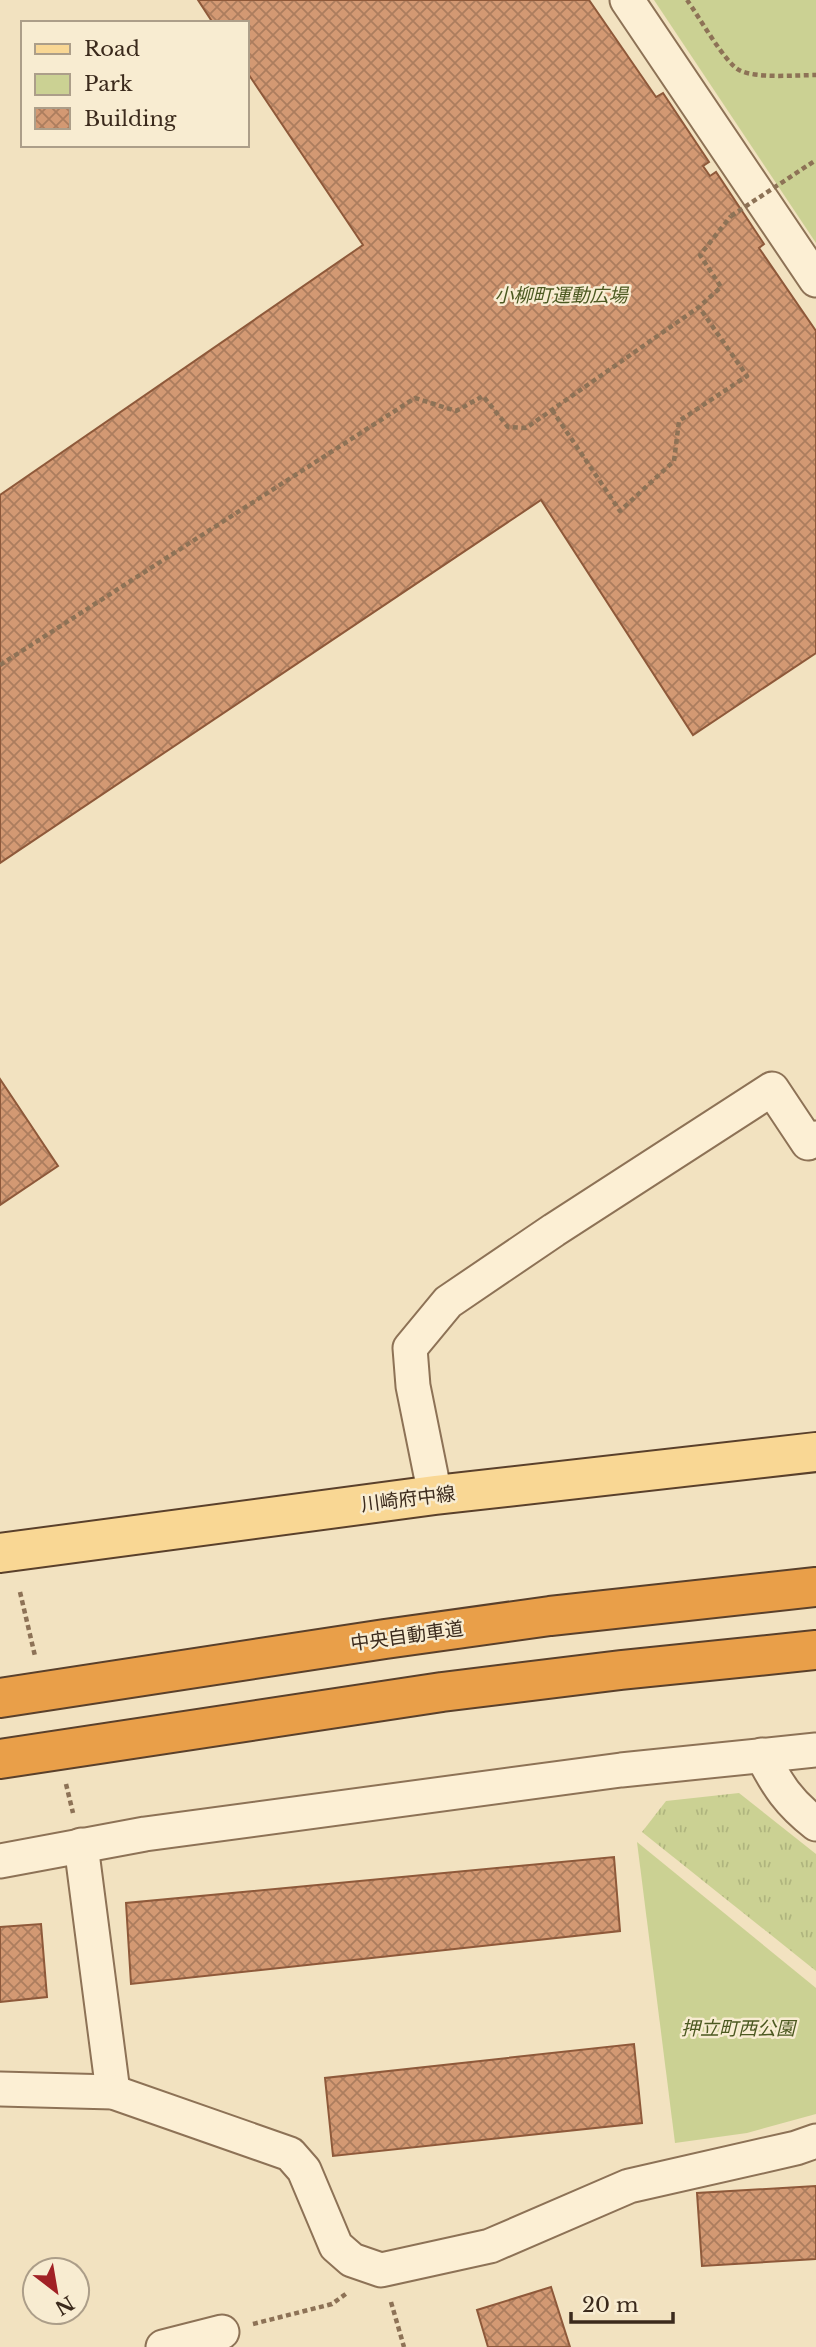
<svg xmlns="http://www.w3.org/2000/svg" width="816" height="2347" viewBox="0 0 816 2347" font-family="'Libre Baskerville','Noto Sans JP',serif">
  <defs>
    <pattern id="grass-tufts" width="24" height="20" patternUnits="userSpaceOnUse" patternTransform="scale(1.75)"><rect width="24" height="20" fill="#cbd193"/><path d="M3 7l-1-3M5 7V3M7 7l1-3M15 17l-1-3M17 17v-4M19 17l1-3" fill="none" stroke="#afb47e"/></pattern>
    <pattern id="building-cross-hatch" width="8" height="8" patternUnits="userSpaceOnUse" patternTransform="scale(1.75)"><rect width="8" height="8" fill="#d39973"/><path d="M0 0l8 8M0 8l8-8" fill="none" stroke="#ac7d5e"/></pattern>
  </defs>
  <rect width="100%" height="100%" fill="#f2e2c0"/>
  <!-- grass -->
  <path fill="url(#grass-tufts)" d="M739,1793L816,1854V1971L642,1832L666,1801Z"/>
  <!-- park -->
  <g fill="#cbd193">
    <path d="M654,0H816V243Z"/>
    <path d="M637,1842L816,1988V2114L747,2133L675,2143Z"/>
  </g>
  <!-- building -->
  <g fill="url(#building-cross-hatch)" stroke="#8e593a" stroke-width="2">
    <path d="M198,0H589L656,97L663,93L709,162L703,166L710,176L716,172L764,244L759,248L816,331V653L693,735L541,500L0,863V495L363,245L247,72V23H213Z"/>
    <path d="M0,1079L58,1166L0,1205Z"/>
    <path d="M614,1857L620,1931L131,1984L126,1903Z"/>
    <path d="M41,1924L47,1997L0,2002V1927Z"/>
    <path d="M634,2044L642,2123L333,2156L325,2078Z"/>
    <path d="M816,2186V2259L702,2266L697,2193Z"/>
    <path d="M551,2287L570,2347H488L477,2310Z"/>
  </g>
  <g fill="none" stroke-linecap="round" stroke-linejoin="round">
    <!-- minor casing -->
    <g stroke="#8d7256" stroke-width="37">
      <g id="minor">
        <path d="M627,0L816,280"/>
        <path d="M435,1495L413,1386L410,1348L448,1302L554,1230L772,1089L808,1143L816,1138"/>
        <path d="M762,1755C777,1785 789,1803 816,1824"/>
        <path d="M81,1845L113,2092"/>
        <path d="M0,1861L145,1834L621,1770L816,1750"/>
        <path d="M0,2089L113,2092L290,2154L304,2170L336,2246L352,2260L381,2270L490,2246L629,2186L796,2148L816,2141"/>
        <path d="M163,2347L222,2332"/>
      </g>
    </g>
    <!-- major casing -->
    <g stroke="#5a402b" stroke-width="42">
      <path id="major" d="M0,1553L435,1495L816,1452"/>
    </g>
    <!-- highway casing -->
    <g stroke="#5a402b" stroke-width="42">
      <g id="highway">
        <path d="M0,1698L385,1639L550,1616L816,1587"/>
        <path d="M0,1759L442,1692L621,1670L816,1650"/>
      </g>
    </g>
    <!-- path -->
    <g stroke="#8d7256" stroke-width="4.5" stroke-dasharray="5 3.5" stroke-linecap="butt">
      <path d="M687,0C698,15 725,63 739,70C756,79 797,75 816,75"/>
      <path d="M552,410L620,511L674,461L679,421L747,376L699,307"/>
      <path d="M0,665L415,398L456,411L483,396L508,427L526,428L699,307L721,287L700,255L731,216"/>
      <path d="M20,1592L35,1656"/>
      <path d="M66,1784L73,1813"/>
      <path d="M391,2302L404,2347"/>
      <path d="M253,2324L332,2304L347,2293"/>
    </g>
    <!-- minor -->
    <use href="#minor" stroke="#fcefd4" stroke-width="33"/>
    <!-- major -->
    <use href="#major" stroke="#f9d794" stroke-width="38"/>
    <!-- highway -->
    <use href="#highway" stroke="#e99f49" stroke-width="38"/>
    <!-- path-bridge -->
    <path stroke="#8d7256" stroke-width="4.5" stroke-dasharray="5 3.5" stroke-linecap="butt" d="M731,216L816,160"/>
  </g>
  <g text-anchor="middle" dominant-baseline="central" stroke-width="5" stroke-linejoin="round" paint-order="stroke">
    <!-- park labels -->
    <g font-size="19" font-style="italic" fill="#4c5921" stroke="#f8ecd1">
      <text x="561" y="295">小柳町運動広場</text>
      <text x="738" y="2028">押立町西公園</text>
    </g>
    <!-- street labels -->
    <g font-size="19" fill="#3b2a1c" stroke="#f8ecd1">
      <text transform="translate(408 1499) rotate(-7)">川崎府中線</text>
      <text transform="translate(407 1636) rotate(-8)">中央自動車道</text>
    </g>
  </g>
  <!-- legend -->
  <rect x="21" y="21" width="228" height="126" fill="#f8ecd1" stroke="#ac9e89" stroke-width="2"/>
  <rect x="35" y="44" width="35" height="10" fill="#f9d794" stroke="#ac9e89" stroke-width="2"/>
  <text x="84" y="56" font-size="21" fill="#3b2a1c">Road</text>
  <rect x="35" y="74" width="35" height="21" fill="#cbd193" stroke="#ac9e89" stroke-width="2"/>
  <text x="84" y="91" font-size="21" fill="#3b2a1c">Park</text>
  <rect x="35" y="108" width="35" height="21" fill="url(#building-cross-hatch)" stroke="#ac9e89" stroke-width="2"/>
  <text x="84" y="126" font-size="21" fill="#3b2a1c">Building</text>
  <!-- north arrow -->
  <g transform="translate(56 2291) rotate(149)"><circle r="33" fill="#f8ecd1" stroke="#ac9e89" stroke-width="2"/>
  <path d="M0-5L12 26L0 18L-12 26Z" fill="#a12125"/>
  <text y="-10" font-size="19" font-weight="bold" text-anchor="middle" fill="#3b2a1c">N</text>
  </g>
  <!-- scale -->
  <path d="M571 2312v10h102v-10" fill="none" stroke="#3b2a1c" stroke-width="3.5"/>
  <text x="582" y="2312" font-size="21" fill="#3b2a1c" stroke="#f8ecd1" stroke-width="5" paint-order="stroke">20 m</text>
</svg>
